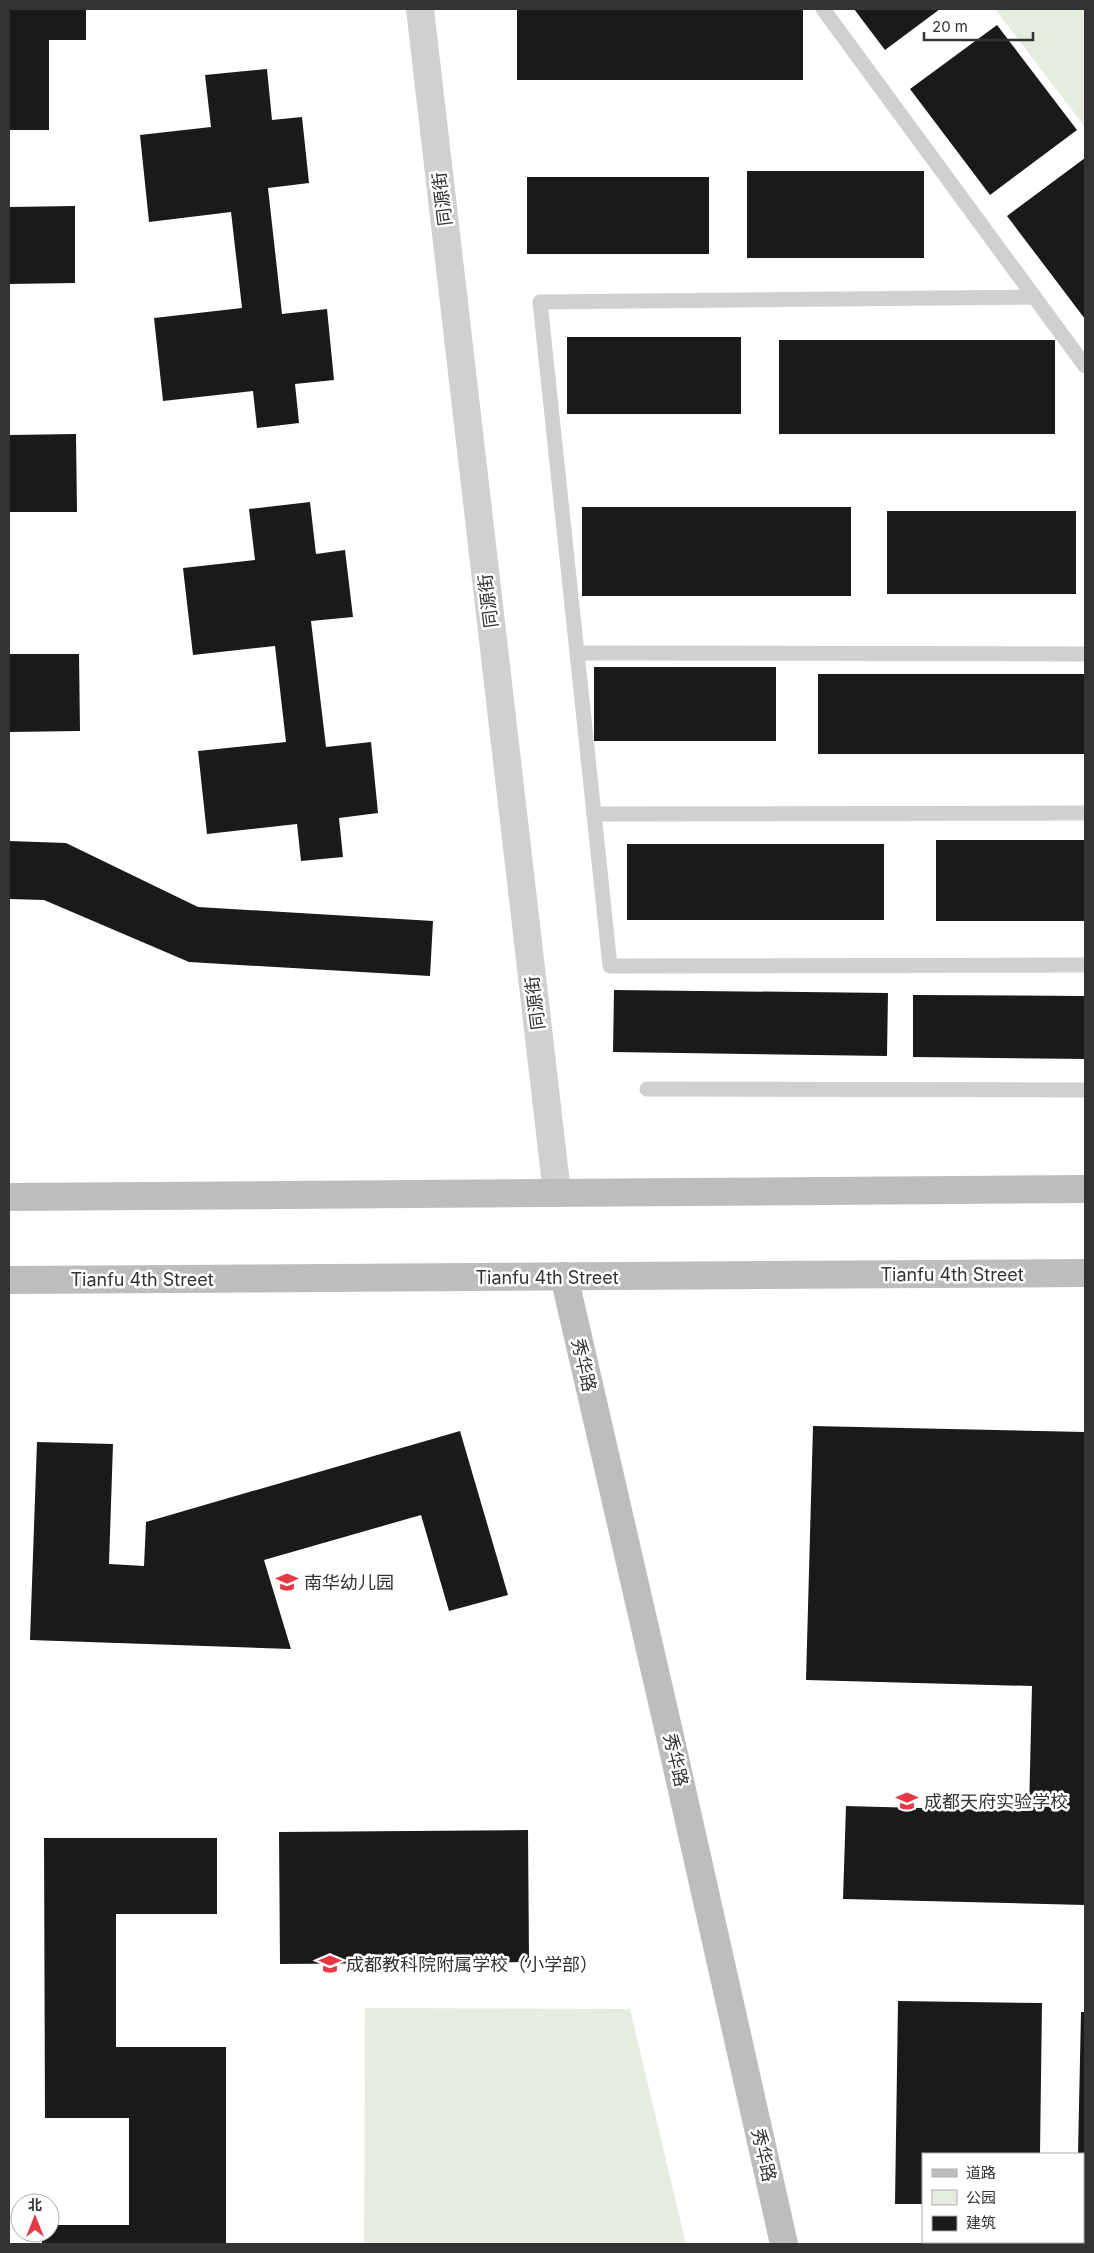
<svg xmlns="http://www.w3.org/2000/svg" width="1094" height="2253" viewBox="0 0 1094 2253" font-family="Inter,'Noto Sans SC',sans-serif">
  <rect width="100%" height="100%" fill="#fff"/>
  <!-- green -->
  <g fill="#e6ecdf">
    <path d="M995,9H1085V127Z"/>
    <path d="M365,2008L630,2009L686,2244H364Z"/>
  </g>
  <!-- building -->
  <g fill="#1a1a1a">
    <path d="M9,9H86V40H49V130H9Z"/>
    <rect x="517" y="9" width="286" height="71"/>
    <path d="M854,9H940L885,50Z"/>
    <path d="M997,25L1077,130L990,195L910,89Z"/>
    <path d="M267,69L272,120L302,117L309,183L268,188L282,314L327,309L334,380L295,384L299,423L257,428L253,391L163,401L154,318L242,308L231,212L149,222L140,135L211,127L205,75Z"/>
    <path d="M1085,158V319L1007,216Z"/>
    <rect x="747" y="171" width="177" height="87"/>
    <rect x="527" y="177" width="182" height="77"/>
    <path d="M75,206V283L9,284V207Z"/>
    <rect x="567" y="337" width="174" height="77"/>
    <rect x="779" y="340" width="276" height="94"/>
    <path d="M76,434L77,512H9V435Z"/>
    <path d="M310,502L316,554L345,550L353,617L311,621L326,747L371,742L378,813L339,818L343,857L301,861L297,824L207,834L198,751L286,742L275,646L193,655L183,568L255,560L249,509Z"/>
    <rect x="582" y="507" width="269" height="89"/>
    <rect x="887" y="511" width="189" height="83"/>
    <path d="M9,654H79L80,731L9,732Z"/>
    <rect x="594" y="667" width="182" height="74"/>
    <rect x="818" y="674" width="267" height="80"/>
    <rect x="936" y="840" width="149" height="81"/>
    <path d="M9,841L66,843L198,907L433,921L430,976L189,962L44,900L9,899Z"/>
    <rect x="627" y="844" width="257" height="76"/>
    <path d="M614,990L888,993L887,1056L613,1052Z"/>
    <path d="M913,995L1085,996V1059L913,1057Z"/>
    <path d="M813,1426L1085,1432V1905L843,1899L846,1806L1029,1811L1032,1686L806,1680Z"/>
    <path d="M460,1431L508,1595L449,1611L421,1515L264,1560L291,1649L30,1640L37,1442L113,1444L109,1564L144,1566L146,1522Z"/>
    <path d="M528,1830L529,1962L280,1964L279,1832Z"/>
    <path d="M44,1838H217V1914H116V2047H226V2244H42V2233H50V2225H129V2118H45Z"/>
    <path d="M898,2001L1042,2003L1040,2154H923V2204H895Z"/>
    <path d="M1081,2012H1085V2233H1083V2154H1078Z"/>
  </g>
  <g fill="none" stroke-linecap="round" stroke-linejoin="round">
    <!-- lane -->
    <g stroke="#d0d0d0" stroke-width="15">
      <path d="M823,9L1085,366"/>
      <path d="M1035,297L540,302L610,966L1085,965"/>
      <path d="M577,653L1085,654"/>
      <path d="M594,814L1085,813"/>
      <path d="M647,1089L1085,1090"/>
    </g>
    <!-- street -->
    <path stroke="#d0d0d0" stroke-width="28" d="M420,9L557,1193"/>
    <!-- secondary -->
    <g stroke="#bdbdbd" stroke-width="28">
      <path d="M9,1197L1085,1189"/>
      <path d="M564,1276L669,1732L784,2244"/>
      <path d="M9,1280L1085,1273"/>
    </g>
  </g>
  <!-- icons -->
  <defs>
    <g id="school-bare" transform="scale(1.725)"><path d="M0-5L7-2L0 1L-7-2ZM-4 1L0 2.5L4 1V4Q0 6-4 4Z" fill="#e63946" stroke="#fff" stroke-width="2.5" paint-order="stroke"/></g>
  </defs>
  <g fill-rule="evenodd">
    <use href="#school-bare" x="287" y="1582"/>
    <use href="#school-bare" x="907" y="1801"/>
    <use href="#school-bare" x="330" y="1964"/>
  </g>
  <g text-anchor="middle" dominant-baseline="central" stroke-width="5" stroke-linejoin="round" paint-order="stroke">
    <!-- street labels -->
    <g font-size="18" fill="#333" stroke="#fff">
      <text transform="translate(442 199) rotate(-97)">同源街</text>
      <text transform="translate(488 601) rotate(-97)">同源街</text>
      <text transform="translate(535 1003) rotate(-97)">同源街</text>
      <text x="952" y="1274">Tianfu 4th Street</text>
      <text x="547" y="1277">Tianfu 4th Street</text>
      <text x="142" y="1279">Tianfu 4th Street</text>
      <text transform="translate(584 1365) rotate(77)">秀华路</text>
      <text transform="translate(676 1760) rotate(77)">秀华路</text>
      <text transform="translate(764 2155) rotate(77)">秀华路</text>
    </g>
    <!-- poi labels -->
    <g font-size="18" fill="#333" stroke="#fff" text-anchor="start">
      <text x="304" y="1582">南华幼儿园</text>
      <text x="924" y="1801">成都天府实验学校</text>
      <text x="346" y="1964">成都教科院附属学校（小学部）</text>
    </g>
  </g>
  <!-- border -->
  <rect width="1094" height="2253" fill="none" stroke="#333333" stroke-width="20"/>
  <!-- legend -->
  <rect x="922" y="2153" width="162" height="90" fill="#ffffff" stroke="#adadad"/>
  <rect x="932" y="2169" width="25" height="8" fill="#bdbdbd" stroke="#adadad"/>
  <text x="966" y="2178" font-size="15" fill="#333333">道路</text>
  <rect x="932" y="2190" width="25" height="15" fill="#e6ecdf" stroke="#adadad"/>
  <text x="966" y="2203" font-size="15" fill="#333333">公园</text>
  <rect x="932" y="2216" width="25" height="15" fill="#1a1a1a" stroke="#adadad"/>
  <text x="966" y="2228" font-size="15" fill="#333333">建筑</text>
  <!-- north arrow -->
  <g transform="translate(35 2218)"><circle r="24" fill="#ffffff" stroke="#adadad"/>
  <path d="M0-4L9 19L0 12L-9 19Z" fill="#e63946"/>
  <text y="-8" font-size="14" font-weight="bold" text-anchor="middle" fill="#333333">北</text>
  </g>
  <!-- scale -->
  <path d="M924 32v8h109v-8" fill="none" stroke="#333333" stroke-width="2.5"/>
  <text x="932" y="32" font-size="15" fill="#333333" stroke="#ffffff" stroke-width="4" paint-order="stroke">20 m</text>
</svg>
